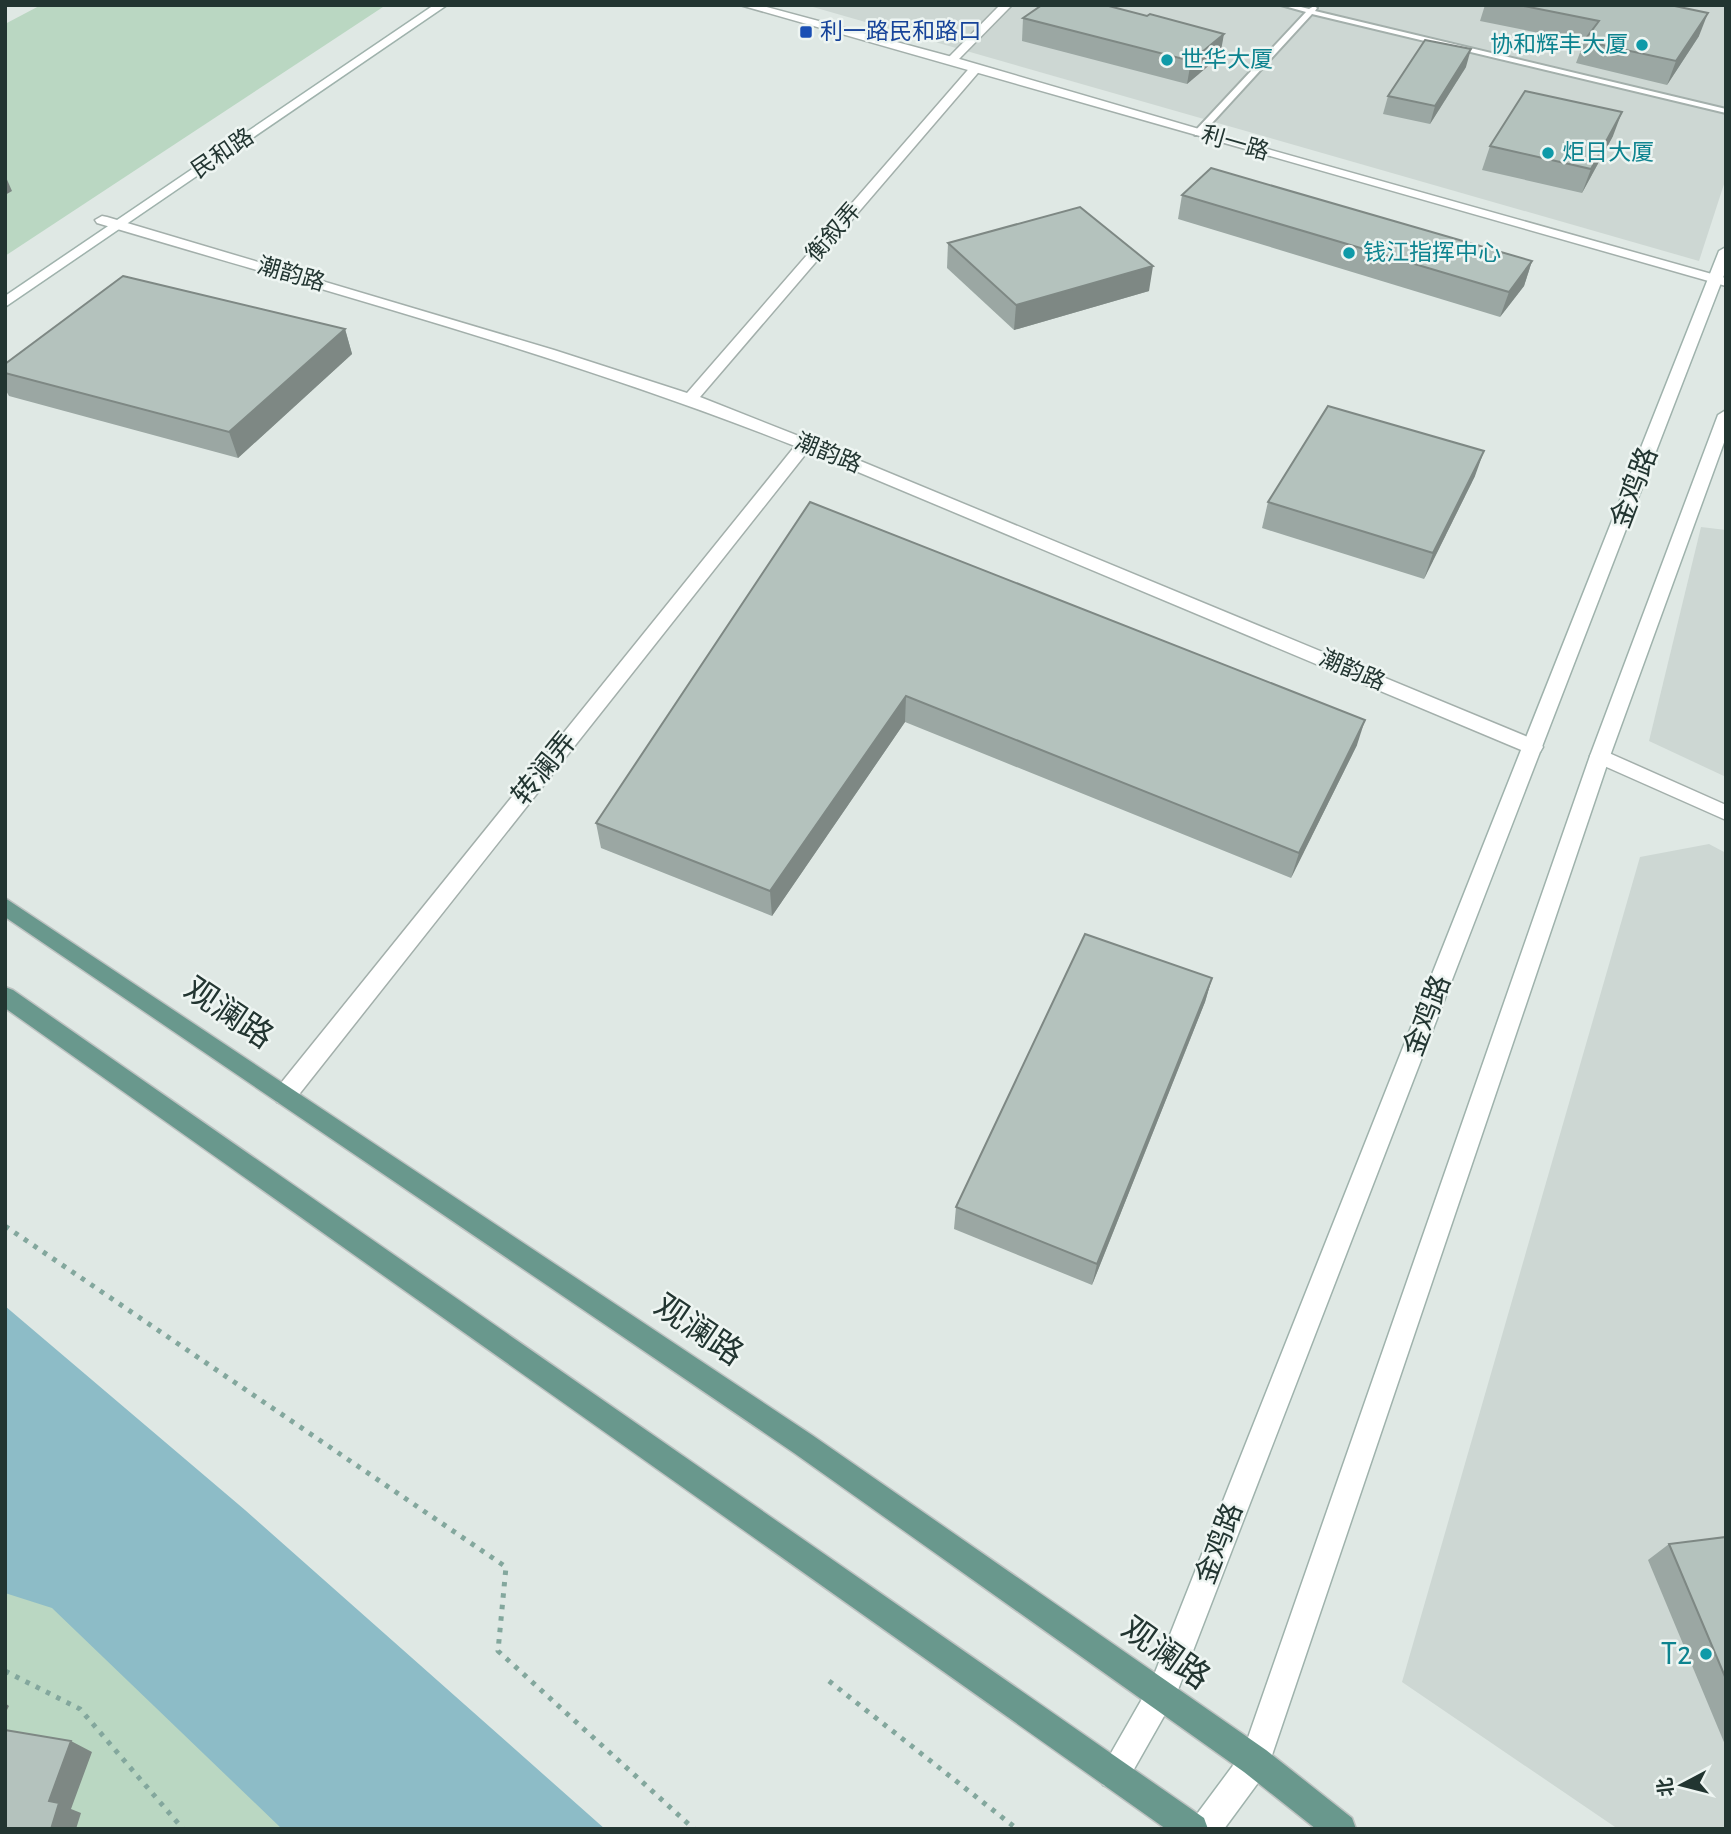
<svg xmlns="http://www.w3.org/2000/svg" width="1731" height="1834" viewBox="0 0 1731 1834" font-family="'Alegreya Sans','Noto Sans SC',sans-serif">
  <rect width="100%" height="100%" fill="#dfe8e4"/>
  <!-- built -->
  <g fill="#cdd7d3">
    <path d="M806,5H1726V178L1699,261Z"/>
    <path d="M1701,527L1726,530V777L1649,741Z"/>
    <path d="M1709,844L1726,853V1829H1618L1402,1682L1640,857Z"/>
  </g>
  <!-- green -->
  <g fill="#bad7c2">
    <path d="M41,5H386L5,256V24Z"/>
    <path d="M5,1524L288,1829H5Z"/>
  </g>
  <!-- water -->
  <path fill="#8dbcc7" d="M5,1306L245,1510L605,1829H282L52,1608L5,1593Z"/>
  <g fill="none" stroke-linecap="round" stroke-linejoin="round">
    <!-- service casing -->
    <g stroke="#a3afab" stroke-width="4">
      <path id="service" d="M1281,5H1293L1309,9L1314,6L1317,8L1315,11L1726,109V113L1312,14L1201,135H1195V131L1306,12Z"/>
    </g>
    <!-- minor casing -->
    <g stroke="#a3afab" stroke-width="3">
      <g id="minor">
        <path d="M1000,5H1012L956,62H948V58Z"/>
        <path d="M973,64L983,67L700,397L829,448L1540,742L1543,747L1540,752H1526L808,451L293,1102L285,1105L277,1102L274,1095L277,1088L795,446C568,356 331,293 97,223L95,220L102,216L107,217L554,350L687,393Z"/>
      </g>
    </g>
    <!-- tertiary casing -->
    <g stroke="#a3afab" stroke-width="3">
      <g id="tertiary">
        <path d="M740,5H759L956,58L1264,148L1726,278V286Z"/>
        <path d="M1600,749L1726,805V820L1593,761L1590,756L1593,751Z"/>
      </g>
    </g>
    <!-- secondary casing -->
    <g stroke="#9fb2ac" stroke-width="3">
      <g id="secondary">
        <path d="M434,5H447L5,307V296Z"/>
        <path d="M1726,247V270L1176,1695L1125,1785L1114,1789L1103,1785L1099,1774L1150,1685L1719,251Z"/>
        <path d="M1726,410V437L1610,756L1270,1761L1266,1772L1224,1829H1190L1194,1818L1243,1752L1590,756L1718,415Z"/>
      </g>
    </g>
    <!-- primary casing -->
    <g stroke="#bdc2c1" stroke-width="3">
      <g id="primary">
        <path d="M5,898L812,1435L1266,1750L1352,1818L1356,1829H1316L1244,1772L794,1453L5,917Z"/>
        <path d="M5,987L13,990L1204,1818L1208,1829H1166L5,1008Z"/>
      </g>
    </g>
    <!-- path -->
    <g stroke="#83a79d" stroke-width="5" stroke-dasharray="4.5 7" stroke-linecap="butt">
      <path d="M5,1226L506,1567L498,1651L694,1829"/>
      <path d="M5,1671L80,1709L183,1829"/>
      <path d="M829,1681L1017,1829"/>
    </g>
    <!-- service -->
    <use href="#service" fill="#fff" fill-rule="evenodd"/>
    <!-- minor -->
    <use href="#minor" fill="#fff" fill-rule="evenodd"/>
    <!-- tertiary -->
    <use href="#tertiary" fill="#fff" fill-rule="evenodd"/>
    <!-- secondary -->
    <use href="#secondary" fill="#fff" fill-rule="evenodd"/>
    <!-- primary -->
    <use href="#primary" fill="#69988d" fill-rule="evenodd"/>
  </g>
  <!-- wall -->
  <g fill="#9ba7a3">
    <path d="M1485,5H1670L1699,36L1667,85L1576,63L1584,42L1480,21Z"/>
    <path d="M1023,18L1220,56L1187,84L1022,41Z"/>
    <path d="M1466,67L1430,124L1383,114L1388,96Z"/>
    <path d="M1613,136L1582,193L1482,170L1490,146Z"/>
    <path d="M1182,195L1532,261L1524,286L1500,317L1178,219Z"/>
    <path d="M948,243L1149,291L1014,330L947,268Z"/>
    <path d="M345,329L352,354L238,458L9,396L5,389V364Z"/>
    <path d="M1475,476L1424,579L1262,528L1268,502Z"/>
    <path d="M810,502L1357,745L1291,878L905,722L772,916L601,848L596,823Z"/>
    <path d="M1212,978L1205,1002L1092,1285L954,1229L956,1207Z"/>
    <path d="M1726,1537V1747L1648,1560L1669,1544Z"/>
  </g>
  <!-- shaded-wall -->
  <g fill="#7e8884">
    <path d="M1708,13L1699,36L1667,85L1676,61Z"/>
    <path d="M1224,34L1220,56L1187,84L1191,61Z"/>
    <path d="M1471,49L1466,67L1430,124L1435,106Z"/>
    <path d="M1622,112L1613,136L1582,193L1591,169Z"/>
    <path d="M5,175L12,191L5,195Z"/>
    <path d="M1532,261L1524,286L1500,317L1509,292Z"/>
    <path d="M1153,266L1149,291L1014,330L1016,305Z"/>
    <path d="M345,329L352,354L238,458L229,432Z"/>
    <path d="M1484,451L1475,476L1424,579L1433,553Z"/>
    <path d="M906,696L905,722L772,916L770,891Z"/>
    <path d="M1365,720L1357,745L1291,878L1299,853Z"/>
    <path d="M1212,978L1205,1002L1092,1285L1097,1264Z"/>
    <path d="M5,1703L9,1706L5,1714Z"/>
    <path d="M71,1741L92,1752L71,1809L81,1813L76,1829H51L49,1801Z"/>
  </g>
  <!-- building -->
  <g fill="#b4c2bd" stroke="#7e8884" stroke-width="2">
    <path d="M1042,5H1105L1147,16L1150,14L1224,34L1191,61L1023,18Z"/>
    <path d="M1519,5H1670L1708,13L1676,61L1584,41L1599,21Z"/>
    <path d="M1425,40L1471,49L1435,106L1388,96Z"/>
    <path d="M1525,91L1622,112L1591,169L1490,146Z"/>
    <path d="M1211,168L1532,261L1509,292L1182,195Z"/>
    <path d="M1080,207L1153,266L1016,305L948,243Z"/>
    <path d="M123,276L345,329L229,432L5,373V364Z"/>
    <path d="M1328,406L1484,451L1433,553L1268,502Z"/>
    <path d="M810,502L1365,720L1299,853L906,696L770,891L596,823Z"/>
    <path d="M1085,934L1212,978L1097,1264L956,1207Z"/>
    <path d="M1726,1537V1679L1669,1544Z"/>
    <path d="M5,1730L71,1741L49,1801L59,1803L51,1829H5Z"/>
  </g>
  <!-- markers -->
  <rect fill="#1a4fb4" stroke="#eef5f2" stroke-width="2.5" x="799" y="25" width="14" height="14" rx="3.5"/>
  <g fill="#0f9aa8" stroke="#eef5f2" stroke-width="2.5">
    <circle cx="1642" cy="45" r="7"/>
    <circle cx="1167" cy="60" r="7"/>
    <circle cx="1548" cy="153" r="7"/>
    <circle cx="1349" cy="253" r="7"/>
    <circle cx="1706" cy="1654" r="7"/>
  </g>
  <g text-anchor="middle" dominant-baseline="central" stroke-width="5" stroke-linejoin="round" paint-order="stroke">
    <!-- far-transit labels -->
    <g font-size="23" fill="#164399" stroke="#eef5f2" text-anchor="start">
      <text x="820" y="32">利一路民和路口</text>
    </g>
    <!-- far-culture labels -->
    <g font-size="23" fill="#0d838f" stroke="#eef5f2" text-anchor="start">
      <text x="1628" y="45" text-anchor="end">协和辉丰大厦</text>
      <text x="1181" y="60">世华大厦</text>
      <text x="1562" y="153">炬日大厦</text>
      <text x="1363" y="253">钱江指挥中心</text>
    </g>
    <!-- far-street labels -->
    <g font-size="23" fill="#223531" stroke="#eef5f2">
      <text transform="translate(1235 144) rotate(16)">利一路</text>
      <text transform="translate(223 154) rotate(-34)">民和路</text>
      <text transform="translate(834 233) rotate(-49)">衡叙弄</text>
      <text transform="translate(291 275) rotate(16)">潮韵路</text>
      <text transform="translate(828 454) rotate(22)">潮韵路</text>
      <text transform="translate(1352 671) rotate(23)">潮韵路</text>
    </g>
    <!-- street labels -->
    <g font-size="28" fill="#223531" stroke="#eef5f2">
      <text transform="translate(1635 488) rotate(-69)">金鸡路</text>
      <text transform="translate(545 769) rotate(-51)">转澜弄</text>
      <text transform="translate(1428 1016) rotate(-69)">金鸡路</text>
      <text transform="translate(1220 1544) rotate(-69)">金鸡路</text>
    </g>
    <!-- near-street labels -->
    <g font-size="33" fill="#223531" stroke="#eef5f2">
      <text transform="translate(228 1014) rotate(34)">观澜路</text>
      <text transform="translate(698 1331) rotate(34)">观澜路</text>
      <text transform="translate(1165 1654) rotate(35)">观澜路</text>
    </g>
    <!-- near-culture labels -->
    <g font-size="33" fill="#0d838f" stroke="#eef5f2" text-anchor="end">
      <text x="1692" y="1654">T2</text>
    </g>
  </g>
  <!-- border -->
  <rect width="1731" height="1834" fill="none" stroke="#223531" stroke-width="14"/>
  <!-- north arrow -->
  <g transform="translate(1682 1785) rotate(263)" stroke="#eef5f2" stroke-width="5" paint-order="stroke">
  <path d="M0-5L12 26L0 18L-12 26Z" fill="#223531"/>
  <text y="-10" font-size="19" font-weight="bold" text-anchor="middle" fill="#223531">北</text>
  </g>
</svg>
